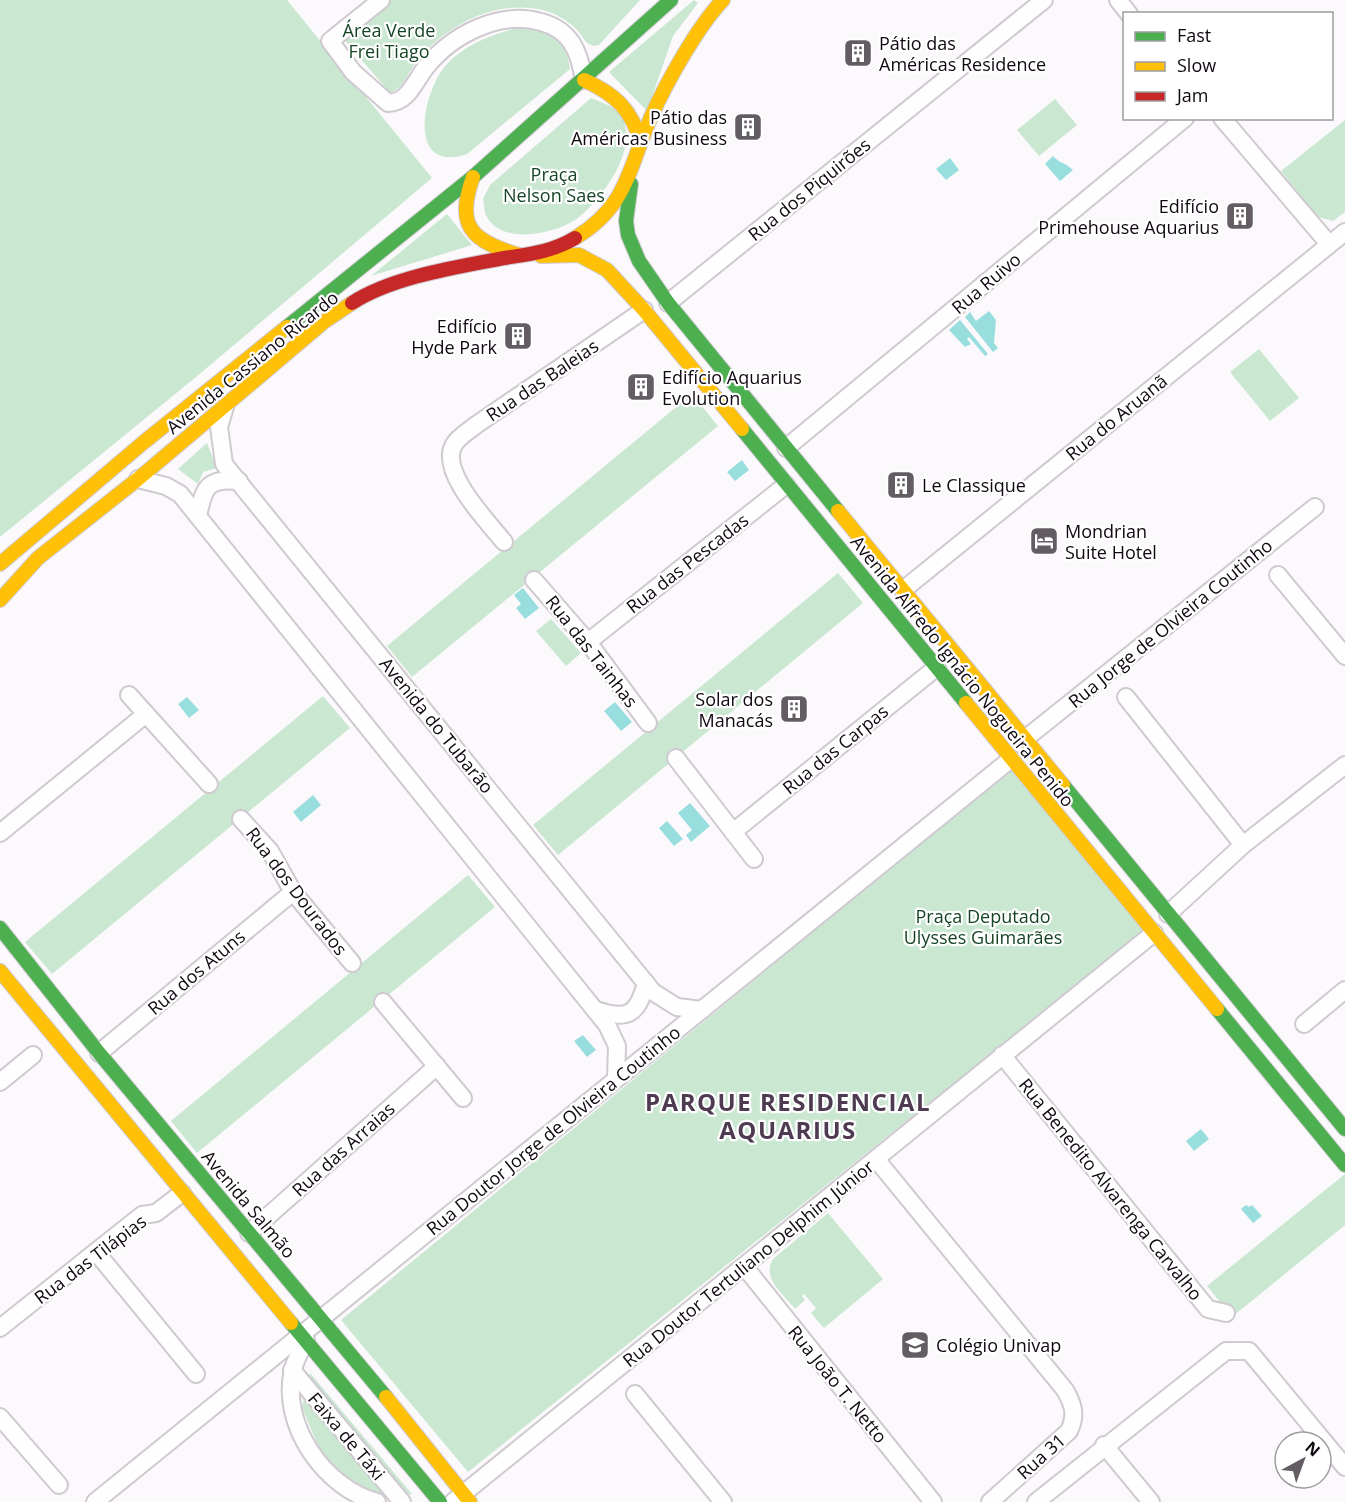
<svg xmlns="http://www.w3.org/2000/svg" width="1345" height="1502" viewBox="0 0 1345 1502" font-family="'Open Sans',sans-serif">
  <rect width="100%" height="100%" fill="#fcf9fc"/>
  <!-- green -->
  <g fill="#cae7d2">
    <path d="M0,0H287L432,178L196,377L0,537Z"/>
    <path d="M386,0H640L599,45L594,46C585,44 583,37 578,31C567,19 553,12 538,9C493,1 448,25 419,58C410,69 403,90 390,93L341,36Z"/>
    <path d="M694,0L698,3L673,36L647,111L609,72Z"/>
    <path d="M524,26C552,32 566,40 570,69L467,154C407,174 421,94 446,65C466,43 497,33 524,26Z"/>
    <path d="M591,98C598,101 610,105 616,110C647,140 601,202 575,220C554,234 502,245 487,217C484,213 484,204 483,199L490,185Z"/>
    <path d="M1055,99L1077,125L1039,156L1017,130Z"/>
    <path d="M1345,120V212L1333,221L1318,217L1281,171Z"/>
    <path d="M447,214L472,245L371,276Z"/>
    <path d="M1259,349L1299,398L1270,421L1230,372Z"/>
    <path d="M692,394L718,426L412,677L387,646Z"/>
    <path d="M207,443L217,468L203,472L198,484L178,469Z"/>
    <path d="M838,573L863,603L558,855L533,825Z"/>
    <path d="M551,619L581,653L566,666L536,631Z"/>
    <path d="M323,696L350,728L52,974L25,942Z"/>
    <path d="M1012,768L1144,931L468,1472L341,1320Z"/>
    <path d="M468,875L495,907L197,1153L171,1121Z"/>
    <path d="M1345,1174V1225L1232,1317L1207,1286Z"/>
    <path d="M828,1213L883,1279L824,1328L811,1313L816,1308L804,1294L802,1296L805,1300L795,1309C784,1295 761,1278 773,1259Z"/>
    <path d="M310,1373L412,1494L381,1497L340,1475L320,1451L302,1407Z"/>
  </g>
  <!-- water -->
  <g fill="#99dedf">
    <path d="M1053,156C1059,163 1066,163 1073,170L1060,181L1045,164Z"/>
    <path d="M950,158L959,170L946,180L936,169Z"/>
    <path d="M989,311L996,320L994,343L998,348L993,352L965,317L970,312L976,321Z"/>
    <path d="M960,320L988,354L985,356L969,337L967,339L971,344L965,347L949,330Z"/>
    <path d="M742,460L749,470L735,481L727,472Z"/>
    <path d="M523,588L539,608L525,619L516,608L521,604L514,595Z"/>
    <path d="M187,697L199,710L189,718L178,704Z"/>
    <path d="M615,702L632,722L621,731L604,711Z"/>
    <path d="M313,795L321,805L301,822L293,812Z"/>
    <path d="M690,803L710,826L691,842L686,835L692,830L678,813Z"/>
    <path d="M667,821L683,839L674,846L659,828Z"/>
    <path d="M583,1035L596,1050L587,1057L574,1041Z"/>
    <path d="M1201,1129L1209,1139L1194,1151L1186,1141Z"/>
    <path d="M1246,1205L1249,1207L1252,1205L1262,1216L1253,1223L1241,1209Z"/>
  </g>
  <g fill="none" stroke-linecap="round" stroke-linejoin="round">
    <!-- street casing -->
    <g stroke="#cfc9d0" stroke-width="20">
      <g id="street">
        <path d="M381,0L330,41L353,72L388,103C408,103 415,81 426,67C452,35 499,10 541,22C571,30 579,51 584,80"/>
        <path d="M1118,0L1129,14"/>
        <path d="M1222,118L1329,244"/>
        <path d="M668,303L1044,0"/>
        <path d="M225,407L219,427L224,464L653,992L677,1007L702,1010"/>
        <path d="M786,448L1185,118"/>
        <path d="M138,479L166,486L180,494L607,1025L617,1046L616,1079"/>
        <path d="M198,516C204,487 207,478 239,481"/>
        <path d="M504,542C488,522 436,469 455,443C460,436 470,430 476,425L644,310"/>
        <path d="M1278,575L1345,656"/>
        <path d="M534,580L588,642L648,723"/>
        <path d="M903,590L1345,232"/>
        <path d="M588,642L786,485"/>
        <path d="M129,695L209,784"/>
        <path d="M1126,697L1243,845"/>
        <path d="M1025,739L1315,507"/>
        <path d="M676,758L754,859"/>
        <path d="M241,819L270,851L293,892L352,963"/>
        <path d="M733,832L937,667"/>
        <path d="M0,833L146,714"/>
        <path d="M1168,914L1243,845L1345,765"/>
        <path d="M383,1002L463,1098"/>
        <path d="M596,1010C627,1020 637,1016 646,983"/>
        <path d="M1304,1024L1345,990"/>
        <path d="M99,1053L293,892"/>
        <path d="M1002,1055L1208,1309L1226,1313"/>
        <path d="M0,1082L33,1055"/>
        <path d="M876,1159L1065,1390C1073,1404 1077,1415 1069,1431L990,1502"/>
        <path d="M249,1233L437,1066"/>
        <path d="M96,1252L196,1374"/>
        <path d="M744,1266L933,1502"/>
        <path d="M0,1328L142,1215L156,1213L182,1193"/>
        <path d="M306,1340C301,1350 295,1360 293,1370C280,1424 324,1488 377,1502"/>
        <path d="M292,1370L402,1502"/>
        <path d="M635,1394L723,1502"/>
        <path d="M0,1417L59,1485"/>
        <path d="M1104,1445L1151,1502"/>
        <path d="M95,1502L1011,759"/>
        <path d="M453,1502L1154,933"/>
        <path d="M1036,1502L1226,1351H1249L1345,1467"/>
      </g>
    </g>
    <!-- fast casing -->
    <g stroke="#cfc9d0" stroke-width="16">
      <g id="fast">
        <path d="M631,184L626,221L628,235L639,261L668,303L838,511"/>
        <path d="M287,327L473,177L671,0"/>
        <path d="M742,429L966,703"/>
        <path d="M1063,785L1345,1129"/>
        <path d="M0,928L99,1053L386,1397"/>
        <path d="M1217,1009L1345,1165"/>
        <path d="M291,1323L440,1502"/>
      </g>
    </g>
    <!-- slow casing -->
    <g stroke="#cfc9d0" stroke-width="16">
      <g id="slow">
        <path d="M584,80C615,94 631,109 641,142"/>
        <path d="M473,177C455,227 472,241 519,255"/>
        <path d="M575,238C628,206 628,169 651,117C666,83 698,26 723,0"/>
        <path d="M541,256L579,255L607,270L644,310L742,429"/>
        <path d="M838,511L1063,785"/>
        <path d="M0,564L144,442L287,327"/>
        <path d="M0,600L38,558L138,479L325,321L352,303"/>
        <path d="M966,703L1217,1009"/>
        <path d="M0,971L291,1323"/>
        <path d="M386,1397L470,1502"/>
      </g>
    </g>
    <!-- jam casing -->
    <g stroke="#cfc9d0" stroke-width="16">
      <path id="jam" d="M352,303C392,277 457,267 504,258C529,254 552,252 575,238"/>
    </g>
    <!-- street -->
    <use href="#street" stroke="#fffeff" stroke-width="16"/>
    <!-- fast -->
    <use href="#fast" stroke="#4caf50" stroke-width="14"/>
    <!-- slow -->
    <use href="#slow" stroke="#ffc107" stroke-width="14"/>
    <!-- jam -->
    <use href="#jam" stroke="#c62828" stroke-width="14"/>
  </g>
  <!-- icons -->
  <defs>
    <g id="building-square" transform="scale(1.5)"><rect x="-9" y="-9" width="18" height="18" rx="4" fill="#635c63" stroke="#fff"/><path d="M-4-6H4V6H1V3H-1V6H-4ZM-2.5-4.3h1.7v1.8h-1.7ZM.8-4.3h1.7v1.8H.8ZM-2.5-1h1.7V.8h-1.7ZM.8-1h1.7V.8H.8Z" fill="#fff"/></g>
    <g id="hotel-square" transform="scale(1.5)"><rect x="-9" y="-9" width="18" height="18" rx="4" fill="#635c63" stroke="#fff"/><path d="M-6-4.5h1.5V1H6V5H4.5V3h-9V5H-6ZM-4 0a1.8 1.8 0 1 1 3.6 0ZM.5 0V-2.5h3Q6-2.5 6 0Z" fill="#fff"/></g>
    <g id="school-square" transform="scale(1.5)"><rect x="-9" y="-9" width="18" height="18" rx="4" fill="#635c63" stroke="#fff"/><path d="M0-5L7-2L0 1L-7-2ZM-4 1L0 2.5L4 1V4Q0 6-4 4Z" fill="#fff"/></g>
  </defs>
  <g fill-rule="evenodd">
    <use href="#building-square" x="858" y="53"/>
    <use href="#building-square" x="748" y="127"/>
    <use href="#building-square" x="1240" y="216"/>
    <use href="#building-square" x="518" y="336"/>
    <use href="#building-square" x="641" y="387"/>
    <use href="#building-square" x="901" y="485"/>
    <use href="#hotel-square" x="1044" y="541"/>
    <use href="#building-square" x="794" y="709"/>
    <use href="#school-square" x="915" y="1345"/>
  </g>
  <g text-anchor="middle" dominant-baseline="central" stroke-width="4.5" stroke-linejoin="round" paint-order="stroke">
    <!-- park labels -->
    <g font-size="18" fill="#154425" stroke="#fff">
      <text x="389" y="30">Área Verde<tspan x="389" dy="21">Frei Tiago</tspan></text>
      <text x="554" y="174">Praça<tspan x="554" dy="21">Nelson Saes</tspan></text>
      <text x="983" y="916">Praça Deputado<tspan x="983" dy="21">Ulysses Guimarães</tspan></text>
    </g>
    <!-- poi labels -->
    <g font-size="18" fill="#100811" stroke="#fff" text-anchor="start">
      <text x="879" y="43">Pátio das<tspan x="879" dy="21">Américas Residence</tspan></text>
      <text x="727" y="117" text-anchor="end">Pátio das<tspan x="727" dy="21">Américas Business</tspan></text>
      <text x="1219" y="206" text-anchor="end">Edifício<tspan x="1219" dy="21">Primehouse Aquarius</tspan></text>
      <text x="497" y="326" text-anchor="end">Edifício<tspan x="497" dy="21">Hyde Park</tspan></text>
      <text x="662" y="377">Edifício Aquarius<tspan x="662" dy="21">Evolution</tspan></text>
      <text x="922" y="485">Le Classique</text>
      <text x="1065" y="531">Mondrian<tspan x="1065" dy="21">Suite Hotel</tspan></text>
      <text x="773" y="699" text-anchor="end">Solar dos<tspan x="773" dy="21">Manacás</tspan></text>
      <text x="936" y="1345">Colégio Univap</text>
    </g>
    <!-- street labels -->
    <g font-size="18" fill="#100811" stroke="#fff">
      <text transform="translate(809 189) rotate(-39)">Rua dos Piquirões</text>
      <text transform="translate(986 283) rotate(-40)">Rua Ruivo</text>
      <text transform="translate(252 362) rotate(-39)">Avenida Cassiano Ricardo</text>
      <text transform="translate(542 380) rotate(-34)">Rua das Baleias</text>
      <text transform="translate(1116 417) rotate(-39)">Rua do Aruanã</text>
      <text transform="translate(687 563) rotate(-38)">Rua das Pescadas</text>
      <text transform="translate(1170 623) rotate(-39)">Rua Jorge de Olvieira Coutinho</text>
      <text transform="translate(592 651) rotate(52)">Rua das Tainhas</text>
      <text transform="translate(963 671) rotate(51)">Avenida Alfredo Ignácio Nogueira Penido</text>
      <text transform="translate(437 725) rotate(51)">Avenida do Tubarão</text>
      <text transform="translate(835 749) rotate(-39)">Rua das Carpas</text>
      <text transform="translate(297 891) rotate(53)">Rua dos Dourados</text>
      <text transform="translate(196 972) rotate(-40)">Rua dos Atuns</text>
      <text transform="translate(553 1130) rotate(-39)">Rua Doutor Jorge de Olvieira Coutinho</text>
      <text transform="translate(343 1149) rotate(-42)">Rua das Arraias</text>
      <text transform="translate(1111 1189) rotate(51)">Rua Benedito Alvarenga Carvalho</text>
      <text transform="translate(249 1204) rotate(50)">Avenida Salmão</text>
      <text transform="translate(90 1259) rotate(-37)">Rua das Tilápias</text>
      <text transform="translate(748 1263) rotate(-39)">Rua Doutor Tertuliano Delphim Júnior</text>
      <text transform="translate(838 1384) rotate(51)">Rua João T. Netto</text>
      <text transform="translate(347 1436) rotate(50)">Faixa de Táxi</text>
      <text transform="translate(1041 1456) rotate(-42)">Rua 31</text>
    </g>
    <!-- district labels -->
    <g font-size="24" font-weight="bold" letter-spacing="1.5" fill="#4e3b51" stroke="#fff">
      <text x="788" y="1101">PARQUE RESIDENCIAL<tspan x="788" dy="28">AQUARIUS</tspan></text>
    </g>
  </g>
  <!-- legend -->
  <rect x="1123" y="12" width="210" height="108" fill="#ffffff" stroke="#9f9ca0" stroke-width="1.5"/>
  <rect x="1135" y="32" width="30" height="9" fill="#4caf50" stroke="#9f9ca0" stroke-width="1.5"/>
  <text x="1177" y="42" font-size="18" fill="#100811">Fast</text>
  <rect x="1135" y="62" width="30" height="9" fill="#ffc107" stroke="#9f9ca0" stroke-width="1.5"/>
  <text x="1177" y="72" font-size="18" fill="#100811">Slow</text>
  <rect x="1135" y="92" width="30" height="9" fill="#c62828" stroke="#9f9ca0" stroke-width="1.5"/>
  <text x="1177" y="102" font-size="18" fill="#100811">Jam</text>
  <!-- north arrow -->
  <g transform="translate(1303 1460) rotate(41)"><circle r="28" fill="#ffffff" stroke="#9f9ca0" stroke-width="1.5"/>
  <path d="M0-4.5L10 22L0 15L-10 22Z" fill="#635c63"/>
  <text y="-9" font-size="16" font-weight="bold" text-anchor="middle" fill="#100811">N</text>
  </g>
</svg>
